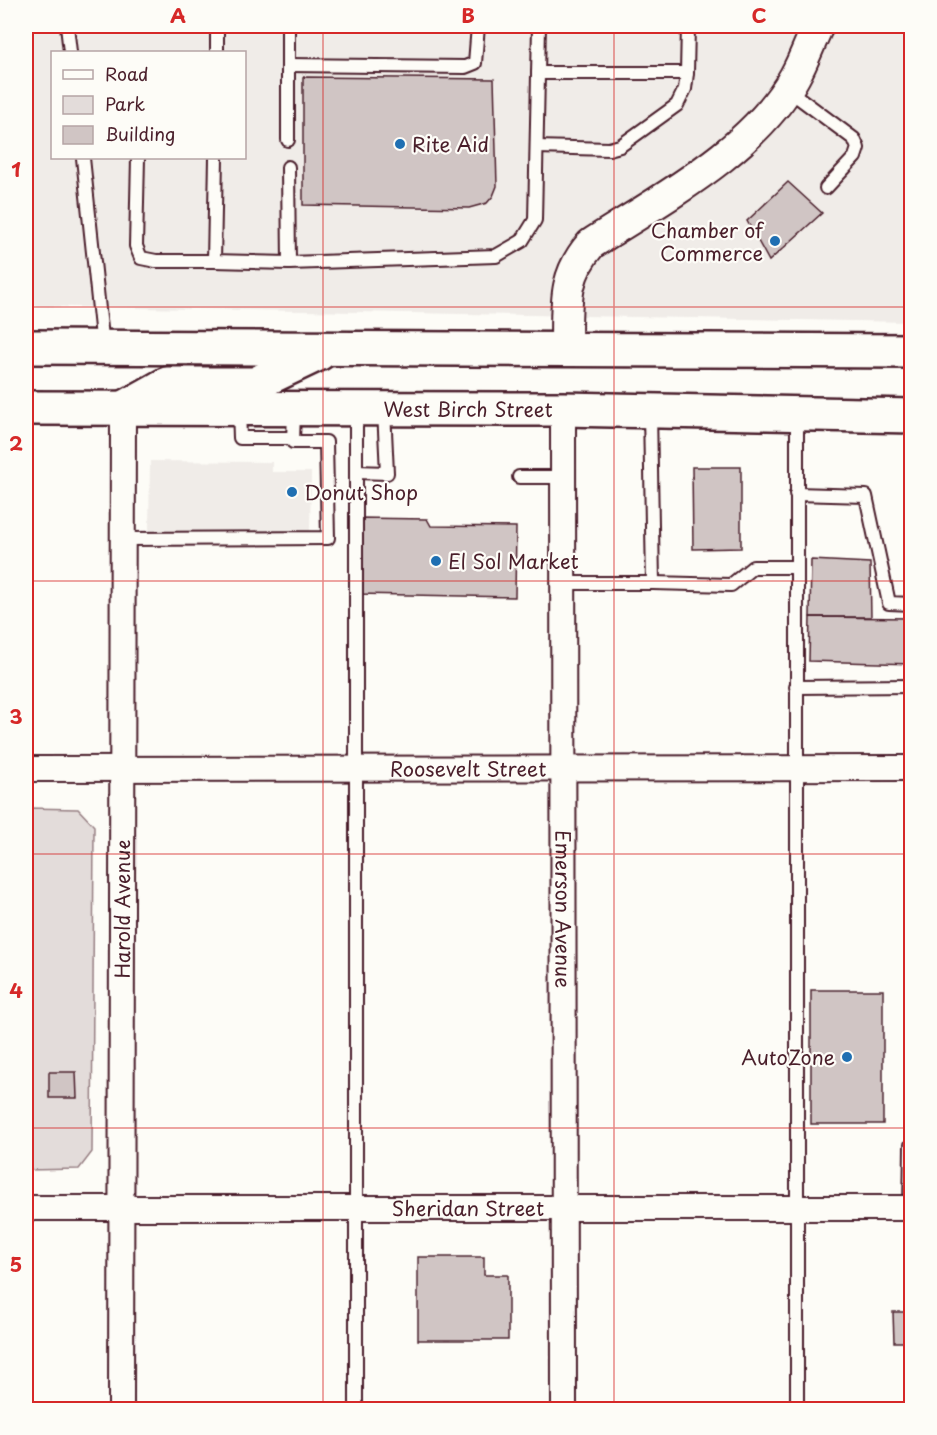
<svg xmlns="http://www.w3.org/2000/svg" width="937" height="1435" viewBox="0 0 937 1435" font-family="'Playpen Sans',sans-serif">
  <rect width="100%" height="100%" fill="#fdfcf7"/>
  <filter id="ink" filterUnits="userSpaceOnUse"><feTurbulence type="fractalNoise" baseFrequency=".0167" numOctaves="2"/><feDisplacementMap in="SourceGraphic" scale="12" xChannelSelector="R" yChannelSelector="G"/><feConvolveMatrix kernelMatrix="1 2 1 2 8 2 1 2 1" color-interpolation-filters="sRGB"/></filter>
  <g filter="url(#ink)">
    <!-- built -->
    <g fill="#f0ece8" fill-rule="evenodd">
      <path d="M26,26H911V322L26,306ZM52,52H244V158H52Z"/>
      <path d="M150,461L272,462V472H311L310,533L149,531Z"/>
    </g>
    <!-- green -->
    <path fill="#e3dcda" stroke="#967e82" stroke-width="1.5" d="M26,808L78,809L94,826L92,1152L79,1169L26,1170Z"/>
    <!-- building -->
    <g fill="#d0c5c4" stroke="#4a1f2b" stroke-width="1.5">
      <path d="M303,77L494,79L497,186L493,196L487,203L469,208L303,205Z"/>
      <path d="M788,182L822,213L769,261L747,221Z"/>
      <path d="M692,467H741V548L693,549Z"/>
      <path d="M358,518L427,519L431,526L516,527L515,597L357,594Z"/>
      <path d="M811,560L870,563L871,617H810Z"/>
      <path d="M810,617L912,618V664L809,661Z"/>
      <rect x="811" y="990" width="72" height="134"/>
      <path d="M49,1072H76L77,1098H49Z"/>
      <path d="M418,1257H484V1275H508V1340H418Z"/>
      <path d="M893,1312H912V1342H894Z"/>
    </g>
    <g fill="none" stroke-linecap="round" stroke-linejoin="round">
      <!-- service casing -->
      <g stroke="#4a1f2b" stroke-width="16">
        <g id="service">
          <path d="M67,26L70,52"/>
          <path d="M217,26V52"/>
          <path d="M288,26V140"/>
          <path d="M288,65L465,67L475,63L478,26"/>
          <path d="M687,73L688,26"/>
          <path d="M787,89L854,139L858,148L855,157L826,188"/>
          <path d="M537,147L609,149L620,146L677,105L685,89L687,73H538"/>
          <path d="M83,158L103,347"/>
          <path d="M138,158L136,246L141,258L156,261H214"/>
          <path d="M216,158L214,261L289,263L496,256L522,241L535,220L539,26"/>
          <path d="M288,167L289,263"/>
          <path d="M239,409L240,438H293"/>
          <path d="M797,415V1410"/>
          <path d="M356,472L387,473L384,410"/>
          <path d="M519,477H563"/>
          <path d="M796,494L866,496L889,603L912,604"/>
          <path d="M123,539L328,538L326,442H293L294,411"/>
          <path d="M563,583H653L650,411"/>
          <path d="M653,583L731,585L753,567H795"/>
          <path d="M796,687L912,686"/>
          <path d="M911,1021H912"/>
          <path d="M910,1208L911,1145"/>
          <path d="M356,1410V409"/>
        </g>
      </g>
      <!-- minor casing -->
      <g stroke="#4a1f2b" stroke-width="28">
        <g id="minor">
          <path id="s1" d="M563,409L564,1410"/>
          <path id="s2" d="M26,769L912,768"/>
          <path id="s3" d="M26,1208H912"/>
          <path id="s4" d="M121,1410L123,409"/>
        </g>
      </g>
      <!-- tertiary casing -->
      <g stroke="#4a1f2b" stroke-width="34">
        <path id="tertiary" d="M566,351C567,308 561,278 591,244C659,200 755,150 795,76C804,60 810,42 818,26"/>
      </g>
      <!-- primary casing -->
      <g stroke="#4a1f2b" stroke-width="38">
        <g id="primary">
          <path d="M26,347L912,351"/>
          <path id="s5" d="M26,408L563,409L912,416"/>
          <path d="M124,408L167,384H255L320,353"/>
        </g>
      </g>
      <!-- service -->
      <use href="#service" stroke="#fdfcf7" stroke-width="12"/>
      <!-- minor -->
      <use href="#minor" stroke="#fdfcf7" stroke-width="24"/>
      <!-- tertiary -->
      <use href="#tertiary" stroke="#fdfcf7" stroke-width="30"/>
      <!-- primary -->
      <use href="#primary" stroke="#fdfcf7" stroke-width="33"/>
    </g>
  </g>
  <!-- grid -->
  <path fill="none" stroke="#d62828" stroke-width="1.5" stroke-opacity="0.55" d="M323,26V1410M614,26V1410M26,307H912M26,581H912M26,854H912M26,1128H912"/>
  <!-- markers -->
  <g fill="#1f6fb2" stroke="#fdfcf7" stroke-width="2">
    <circle cx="400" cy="144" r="6"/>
    <circle cx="775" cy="241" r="6"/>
    <circle cx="292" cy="492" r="6"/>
    <circle cx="436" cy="561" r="6"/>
    <circle cx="847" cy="1057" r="6"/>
  </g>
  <g text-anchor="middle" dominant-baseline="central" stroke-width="4.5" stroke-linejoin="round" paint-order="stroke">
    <!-- poi labels -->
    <g font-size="20" fill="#4a1f2b" stroke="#fdfcf7" text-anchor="start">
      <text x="412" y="144">Rite Aid</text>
      <text x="763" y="230" text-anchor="end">Chamber of<tspan x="763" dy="23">Commerce</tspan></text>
      <text x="304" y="492">Donut Shop</text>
      <text x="448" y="561">El Sol Market</text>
      <text x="835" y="1057" text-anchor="end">AutoZone</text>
    </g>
    <!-- street labels -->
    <g font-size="20" fill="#4a1f2b" stroke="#fdfcf7">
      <text stroke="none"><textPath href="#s5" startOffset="442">West Birch Street</textPath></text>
      <text stroke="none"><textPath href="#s2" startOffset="442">Roosevelt Street</textPath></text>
      <text stroke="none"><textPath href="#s4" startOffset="501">Harold Avenue</textPath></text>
      <text stroke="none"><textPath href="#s1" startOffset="500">Emerson Avenue</textPath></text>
      <text stroke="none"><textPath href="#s3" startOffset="442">Sheridan Street</textPath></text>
    </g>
  </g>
  <!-- margin -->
  <rect width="937" height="1435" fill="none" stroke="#fdfcf7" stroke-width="66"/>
  <!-- legend -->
  <rect x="51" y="51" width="195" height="108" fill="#fdfcf7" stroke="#b5a4a5" stroke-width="1.5"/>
  <rect x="63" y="70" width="30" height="9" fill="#fdfcf7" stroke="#b5a4a5" stroke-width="1.5"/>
  <text x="105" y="81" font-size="18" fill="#4a1f2b">Road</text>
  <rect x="63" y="96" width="30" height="18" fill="#e3dcda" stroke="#b5a4a5" stroke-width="1.5"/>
  <text x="105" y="111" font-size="18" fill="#4a1f2b">Park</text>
  <rect x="63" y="126" width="30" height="18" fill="#d0c5c4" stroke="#b5a4a5" stroke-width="1.5"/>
  <text x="105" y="141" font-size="18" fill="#4a1f2b">Building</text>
  <rect x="33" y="33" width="871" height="1369" fill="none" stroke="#d62828" stroke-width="2"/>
  <g font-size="20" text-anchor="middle" font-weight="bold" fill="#d62828">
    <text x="178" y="23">A</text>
    <text x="468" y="23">B</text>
    <text x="759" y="23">C</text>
    <text x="16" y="177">1</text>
    <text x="16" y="451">2</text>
    <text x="16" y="724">3</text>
    <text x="16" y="998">4</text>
    <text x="16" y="1272">5</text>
  </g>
</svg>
